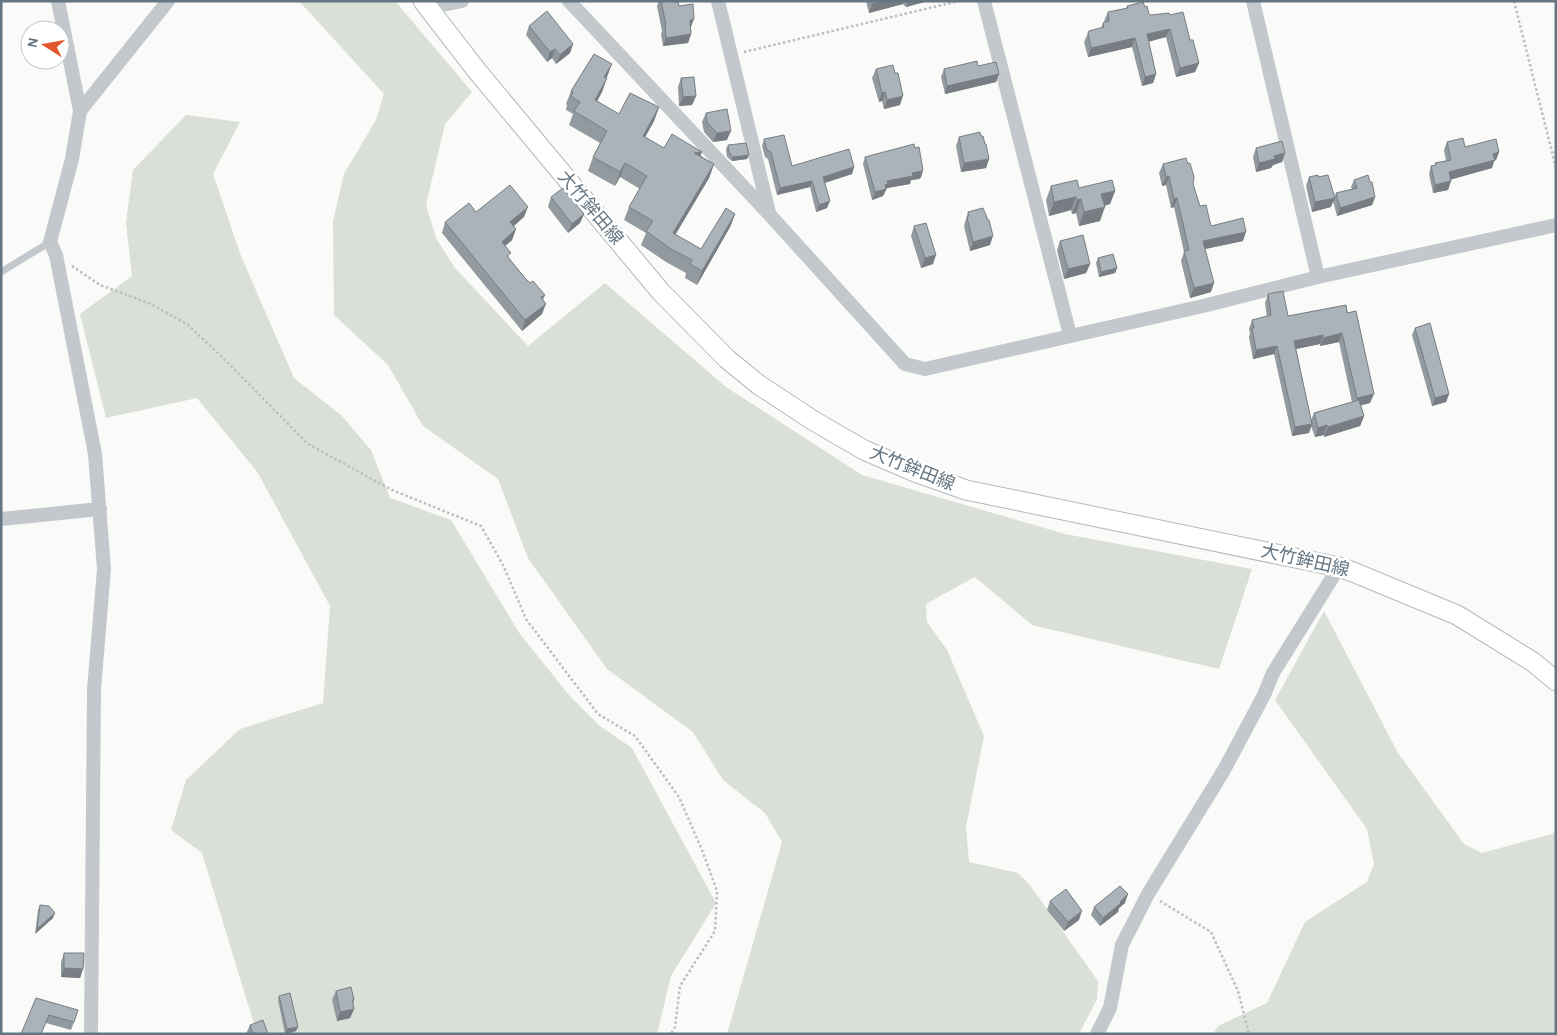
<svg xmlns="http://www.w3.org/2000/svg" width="1557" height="1035" viewBox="0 0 1557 1035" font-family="'Alegreya Sans','Noto Sans JP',sans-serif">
  <rect width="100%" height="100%" fill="#fafaf8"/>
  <!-- green -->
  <g fill="#dadfd7">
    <path d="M299,1H395L472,92L445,124L426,205L436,238L455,268L528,346L605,283L726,387L862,475L1065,534L1252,569L1219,669L1032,625L975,577L926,604L927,622L947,650L984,736L966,827L969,862L1018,873L1030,885L1098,981L1097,999L1079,1034H727L782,842L765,813L723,780L693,732L607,669L528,558L498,479L423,426L388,365L334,315L333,221L344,174L376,120L384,94Z"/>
    <path d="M186,115L240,122L213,174L241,256L294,378L341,415L371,450L390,498L451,520L520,634L569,695L600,726L632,748L716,903L671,976L657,1034H257L202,853L171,830L186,780L240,729L323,703L330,606L258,473L197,398L106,418L80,314L132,276L126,223L133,170Z"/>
    <path d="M1324,611L1398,753L1464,844L1482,853L1552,834L1556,830V1034H1213L1218,1026L1267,1003L1305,922L1367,882L1374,864L1367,829L1275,700Z"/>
  </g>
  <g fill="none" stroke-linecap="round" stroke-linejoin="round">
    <!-- secondary casing -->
    <g stroke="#b3babf" stroke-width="21">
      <path id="secondary" d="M423,1L477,71L660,291L727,359L759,385L814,421L864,450L915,472L966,490L1339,567L1353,572L1457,615L1533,662L1556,681"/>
    </g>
    <!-- path -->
    <g stroke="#bbbfc2" stroke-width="2.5" stroke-dasharray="2.5 2.5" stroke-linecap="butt">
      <path d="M1514,1L1556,168"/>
      <path d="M744,52L959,1"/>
      <path d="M72,266L100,285L151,304L187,324L224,359L308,444L392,490L481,526L503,565L526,619L598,714L635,736L679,797L702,850L717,891L715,931L680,986L675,1027L671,1034"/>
      <path d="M1160,901L1211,932L1238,991L1249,1034"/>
    </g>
    <!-- service -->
    <path stroke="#c3c8cc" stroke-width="7" d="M1,272L50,242"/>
    <!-- minor -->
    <g stroke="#c3c8cc" stroke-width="14">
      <path d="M58,1L80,111L72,159L50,242L56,255L95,454L104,569L94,690L91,1034"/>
      <path d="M569,1L769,214L905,364L925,369L1203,306L1318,277L1556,225"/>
      <path d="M718,1L769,213"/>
      <path d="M984,1L1070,335"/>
      <path d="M1253,1L1318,277"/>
      <path d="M428,8L462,1"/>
      <path d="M80,111L168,1"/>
      <path d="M1,519L100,509"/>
      <path d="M1097,1034L1110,1008L1122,945L1148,894L1224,770L1264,695L1273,673L1339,567"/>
    </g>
    <!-- secondary -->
    <use href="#secondary" stroke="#fff" stroke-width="19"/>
  </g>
  <!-- wall -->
  <g fill="#929a9f" fill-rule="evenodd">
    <path d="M659,1H678L679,6L691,27L690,28L691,34L688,43L663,46L661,34L662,31L657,6Z"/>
    <path d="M866,1H928L906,7L903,4L869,13Z"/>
    <path d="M1127,6L1145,7L1149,14L1151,15H1170L1190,40L1199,63L1195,72L1176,77L1166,37L1148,42L1156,74L1153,83L1142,86L1132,47L1088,57L1084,42L1089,31L1101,28L1103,23L1105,22L1104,21L1108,12L1126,8Z"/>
    <path d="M529,26L573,44L570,53L556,64L552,58L547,62L526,35Z"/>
    <path d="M978,66L999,74L996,82L945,94L941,77L944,69Z"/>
    <path d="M876,69L900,105L884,109L882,101L879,102L872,78Z"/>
    <path d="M606,78L602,92L597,101L619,114L659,107L654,121L645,137L664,148L701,156L714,164L709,178L675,235L701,249L735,214L730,227L697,285L685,278L686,273L666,262L641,245L646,233L624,220L629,207L640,189L620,177L615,186L588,171L593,157L600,143L569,125L573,114L566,110L567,105L566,104L571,91Z"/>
    <path d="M681,78L696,96L692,105L679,106L678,87Z"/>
    <path d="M706,113L727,140L713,142L704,132L702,122Z"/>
    <path d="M981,136L985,144L989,159L986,168L961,172L956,146L959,137Z"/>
    <path d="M764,139L792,166L854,167L852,174L825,183L827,208L816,212L810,187L777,195L768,159L765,157L762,146Z"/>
    <path d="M1447,142L1465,147L1499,152L1496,160L1494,161L1492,168L1451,179L1448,190L1433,193L1429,174L1431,166L1435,165V163L1446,161L1444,150Z"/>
    <path d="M728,145L747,159L732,161L727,157L726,149Z"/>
    <path d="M915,148L923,170L921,177L919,179L911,180L910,184L887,188L883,196L872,200L863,164L865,157Z"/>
    <path d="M1256,148L1285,153L1282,162L1273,165L1271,168L1256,172L1253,157Z"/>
    <path d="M1163,164L1193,184L1200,206L1211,226L1243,241L1205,249L1211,292L1190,298L1181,261L1184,252L1174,207L1171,208L1166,185L1162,186L1159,173Z"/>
    <path d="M1309,177L1331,207L1312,212L1306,186Z"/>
    <path d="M1354,180L1375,197L1372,205L1337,216L1333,201L1336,193L1352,189L1351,187Z"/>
    <path d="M1051,186L1079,188L1115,191L1110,204L1104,206L1100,221L1079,226L1076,213L1072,214L1071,210L1049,216L1046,200Z"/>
    <path d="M551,197L584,214L580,223L568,233L548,207Z"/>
    <path d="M476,212L524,217L514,226L516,229L512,240L505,246L509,258L525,278L545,295L543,300L542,314L522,331L442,233L445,222Z"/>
    <path d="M968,212L990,245L970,251L964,226Z"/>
    <path d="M914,226L933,264L921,268L911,236Z"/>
    <path d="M1060,241L1090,264L1086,273L1064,279L1057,250Z"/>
    <path d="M1098,258L1117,268L1115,273L1099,277L1096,263Z"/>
    <path d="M1268,294L1288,316L1346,305L1370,403L1361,405L1364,416L1360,426L1324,437V435L1315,437L1311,426L1309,433L1292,436L1274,354L1253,359L1249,337L1250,333L1249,329L1252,320L1267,317L1265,303ZM1339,342L1352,402L1314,413L1311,420L1296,349L1320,344V346Z"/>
    <path d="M1415,328L1449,394L1446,402L1432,406L1412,335Z"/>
    <path d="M1050,901L1079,920L1064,931L1047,910Z"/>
    <path d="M1125,903L1119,908L1118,912L1100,926L1091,915L1094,907Z"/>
    <path d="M40,905L53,918L35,934L38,910Z"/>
    <path d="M64,953L83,969L80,978L61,977V962Z"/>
    <path d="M336,991L354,1000L353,1004L354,1009L350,1018L337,1021L332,1000Z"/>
    <path d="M279,996L296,1031L285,1034L278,1000Z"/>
    <path d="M36,998L74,1022L71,1030L46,1023Z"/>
    <path d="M250,1025L268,1034H246Z"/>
  </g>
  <!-- shaded-wall -->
  <g fill="#777d82">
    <path d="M882,1H904L903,4L869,13L872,4Z"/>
    <path d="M908,1H928L906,7Z"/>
    <path d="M694,19L691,27L686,28L690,20Z"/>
    <path d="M1170,29L1166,37L1143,43L1147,34Z"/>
    <path d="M691,34L688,43L663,46L666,38Z"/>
    <path d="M1135,38L1132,47L1088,57L1091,48Z"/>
    <path d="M573,44L570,53L556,64L560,55Z"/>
    <path d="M555,49L552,58L547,62L550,52Z"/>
    <path d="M1199,63L1195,72L1176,77L1180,68Z"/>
    <path d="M612,64L607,77L599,90L604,77Z"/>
    <path d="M999,74L996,82L945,94L947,86Z"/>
    <path d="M1156,74L1153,83L1142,86L1145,77Z"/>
    <path d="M607,78L602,92L590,114L595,100Z"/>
    <path d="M885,92L882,101L879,102L882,93Z"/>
    <path d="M696,96L692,105L679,106L683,97Z"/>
    <path d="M903,96L900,105L884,109L887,100Z"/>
    <path d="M659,107L654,121L638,150L643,136Z"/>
    <path d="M731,131L727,140L713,142L717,133Z"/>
    <path d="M702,152L697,165L694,153Z"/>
    <path d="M1499,152L1496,160L1494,161L1492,168L1446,181L1449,172L1493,154Z"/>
    <path d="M1285,153L1282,162L1273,165L1271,168L1256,172L1259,163L1274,156Z"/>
    <path d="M749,155L747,159L732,161L733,157Z"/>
    <path d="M989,159L986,168L961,172L964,163Z"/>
    <path d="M625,163L620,177L615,186L620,172Z"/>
    <path d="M714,164L709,178L668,247L673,233Z"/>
    <path d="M854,167L852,174L821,184L823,177Z"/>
    <path d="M923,170L921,177L919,179L911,180L910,184L887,188L883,196L872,200L875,192L887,181Z"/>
    <path d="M1169,176L1166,185L1162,186L1166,177Z"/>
    <path d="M812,181L810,187L777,195L780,188Z"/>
    <path d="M1451,181L1448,190L1433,193L1435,185Z"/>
    <path d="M1115,191L1110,204L1096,208L1101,194Z"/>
    <path d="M1076,197L1071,210L1049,216L1054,202Z"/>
    <path d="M1375,197L1372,205L1337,216L1340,208Z"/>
    <path d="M1177,198L1174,207L1171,208L1174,199Z"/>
    <path d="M1335,198L1331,207L1312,212L1315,202Z"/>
    <path d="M1081,199L1076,213L1072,214L1077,200Z"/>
    <path d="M830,201L827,208L816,212L819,205Z"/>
    <path d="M528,207L524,217L506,232L510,222Z"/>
    <path d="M1105,207L1100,221L1079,226L1084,212Z"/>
    <path d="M584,214L580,223L568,233L572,224Z"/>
    <path d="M735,214L730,227L697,285L702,271Z"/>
    <path d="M516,229L512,240L498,252L502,242Z"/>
    <path d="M1246,232L1243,241L1200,250L1203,241Z"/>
    <path d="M993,236L990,245L970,251L973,242Z"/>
    <path d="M936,255L933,264L921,268L925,258Z"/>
    <path d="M1090,264L1086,273L1064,279L1068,269Z"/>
    <path d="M1117,268L1115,273L1099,277L1101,272Z"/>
    <path d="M1214,283L1211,292L1190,298L1194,288Z"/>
    <path d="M546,304L542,314L522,331L525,320Z"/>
    <path d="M1342,333L1339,342L1320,346L1323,338Z"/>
    <path d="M1323,335L1320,344L1291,350L1294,341Z"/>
    <path d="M1277,346L1274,354L1253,359L1256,350Z"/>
    <path d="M1374,394L1370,403L1354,407L1357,398Z"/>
    <path d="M1449,394L1446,402L1432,406L1435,398Z"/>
    <path d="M1364,416L1360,426L1324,437L1328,427Z"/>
    <path d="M1312,424L1309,433L1292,436L1295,427Z"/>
    <path d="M1327,425L1324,435L1315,437L1318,428Z"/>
    <path d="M1128,894L1125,903L1119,908L1118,912L1100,926L1103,918Z"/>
    <path d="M1082,911L1079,920L1064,931L1068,922Z"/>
    <path d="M55,913L53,918L35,934L37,929Z"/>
    <path d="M64,968L83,969L80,978L61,977Z"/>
    <path d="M354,1009L350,1018L337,1021L340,1012Z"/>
    <path d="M298,1027L296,1031L285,1034L287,1029Z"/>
  </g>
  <!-- building -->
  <g fill="#aab3b9" stroke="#777d82">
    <path d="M661,1H678L679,6L693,4L694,19L690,20L691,34L666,38L665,25H666Z"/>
    <path d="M872,1H882L872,4Z"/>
    <path d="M1143,2L1145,7L1147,6L1149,14L1151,15L1169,13L1170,15L1183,12L1190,40H1193L1199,63L1180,68L1170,29L1147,34L1156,74L1145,77L1135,38L1091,48L1088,33L1089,31L1104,27L1103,23L1109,21L1108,12L1128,8L1127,6Z"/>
    <path d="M547,11L573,44L560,55L555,49L550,52L529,26Z"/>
    <path d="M594,54L612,64L604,77L607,78L595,100L619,114L630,93L659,107L643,136L664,148L672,134L702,152L694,153L714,164L673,233L701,249L726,208L735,214L702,271L690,264L692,260L671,249L646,231L653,221L629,207L647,176L625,163L620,172L593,157L607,131L574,111L580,102L571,96L573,92L571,91Z"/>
    <path d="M977,61L978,66L996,62L999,74L947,86L944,69Z"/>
    <path d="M893,65L895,73H898L903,96L887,100L885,92L882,93L876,69Z"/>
    <path d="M694,77L696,96L683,97L681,78Z"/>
    <path d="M727,109L731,131L717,133L707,122L706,113Z"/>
    <path d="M980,132L981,136H983L985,144H986L989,159L964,163L959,137Z"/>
    <path d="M784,135L792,166L849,149L854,167L823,177L830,201L819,205L812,181L780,188L771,152L767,150L764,139Z"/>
    <path d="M1463,138L1465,147L1496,139L1499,152L1493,154L1495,160L1449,172L1451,181L1435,185L1431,166L1436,165L1435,163L1451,160L1447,142Z"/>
    <path d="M1282,141L1285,153L1274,156L1275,159L1259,163L1256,148Z"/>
    <path d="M746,143L749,155L733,157L729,152L728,145Z"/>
    <path d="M914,144L915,148L919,147L923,170L922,171L912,173L913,176L887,181L888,184L885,185L886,189L875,192L865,157Z"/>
    <path d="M1186,158L1188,164L1190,163L1194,177L1193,184L1200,206L1206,205L1211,226L1243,218L1246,232L1203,241L1214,283L1194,288L1184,251L1189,250L1177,198L1174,199L1169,176L1166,177L1163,164Z"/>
    <path d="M1318,175V177L1328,175L1335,198L1315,202L1309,177Z"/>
    <path d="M1368,175L1370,182H1372L1375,197L1340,208L1336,193L1357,188L1354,180Z"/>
    <path d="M1077,180L1079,188L1112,180L1115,191L1101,194L1105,207L1084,212L1081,199L1077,200L1076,197L1054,202L1051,186Z"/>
    <path d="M510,185L528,207L510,222L516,229L502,242L511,253L507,256L525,278L530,283L533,281L545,295L541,297L546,304L525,320L445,222L469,203L476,212Z"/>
    <path d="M563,188L584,214L572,224L551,197Z"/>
    <path d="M983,208L988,220H989L993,236L973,242L967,217L969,216L968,212Z"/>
    <path d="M926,223L936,255L925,258L914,226Z"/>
    <path d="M1083,235L1090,264L1068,269L1060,241Z"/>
    <path d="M1113,254L1117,268L1101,272L1098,258Z"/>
    <path d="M1283,291L1288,316L1346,305L1347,313L1356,311L1374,394L1357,398L1342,333L1323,338V335L1294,341L1312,424L1295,427L1277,346L1256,350L1252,328H1254L1252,320L1271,315L1268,294Z"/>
    <path d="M1430,323L1449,394L1435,398L1415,328Z"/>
    <path d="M1359,400L1364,416L1328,427L1327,425L1318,428L1314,413Z"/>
    <path d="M1120,886L1128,894L1120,902L1121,903L1103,918L1094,907Z"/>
    <path d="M1066,889L1082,911L1068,922L1050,901Z"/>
    <path d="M40,905L49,906L55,913L37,929Z"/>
    <path d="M64,953H84L83,969L64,968Z"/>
    <path d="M351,987L354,1000H352L354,1009L340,1012L336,991Z"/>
    <path d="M290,993L298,1027L287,1029L279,996Z"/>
    <path d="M36,998L78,1010L74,1022L49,1015L41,1034H21Z"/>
    <path d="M263,1020L268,1034H253L250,1025Z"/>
  </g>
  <g text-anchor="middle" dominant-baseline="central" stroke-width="5" stroke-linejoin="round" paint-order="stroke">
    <!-- street labels -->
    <g font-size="18" fill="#657683" stroke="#fff">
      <text transform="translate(590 208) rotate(50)">大竹鉾田線</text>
      <text transform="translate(912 469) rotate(22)">大竹鉾田線</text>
      <text transform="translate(1305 561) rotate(13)">大竹鉾田線</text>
    </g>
  </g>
  <!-- border -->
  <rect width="1557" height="1035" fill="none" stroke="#657683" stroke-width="5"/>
  <!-- north arrow -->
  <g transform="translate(45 45) rotate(281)"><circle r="24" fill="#ffffff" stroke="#c1c8cd"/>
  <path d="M0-4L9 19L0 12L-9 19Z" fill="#e4572e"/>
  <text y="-8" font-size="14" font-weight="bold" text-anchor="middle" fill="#657683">N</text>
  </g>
</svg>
